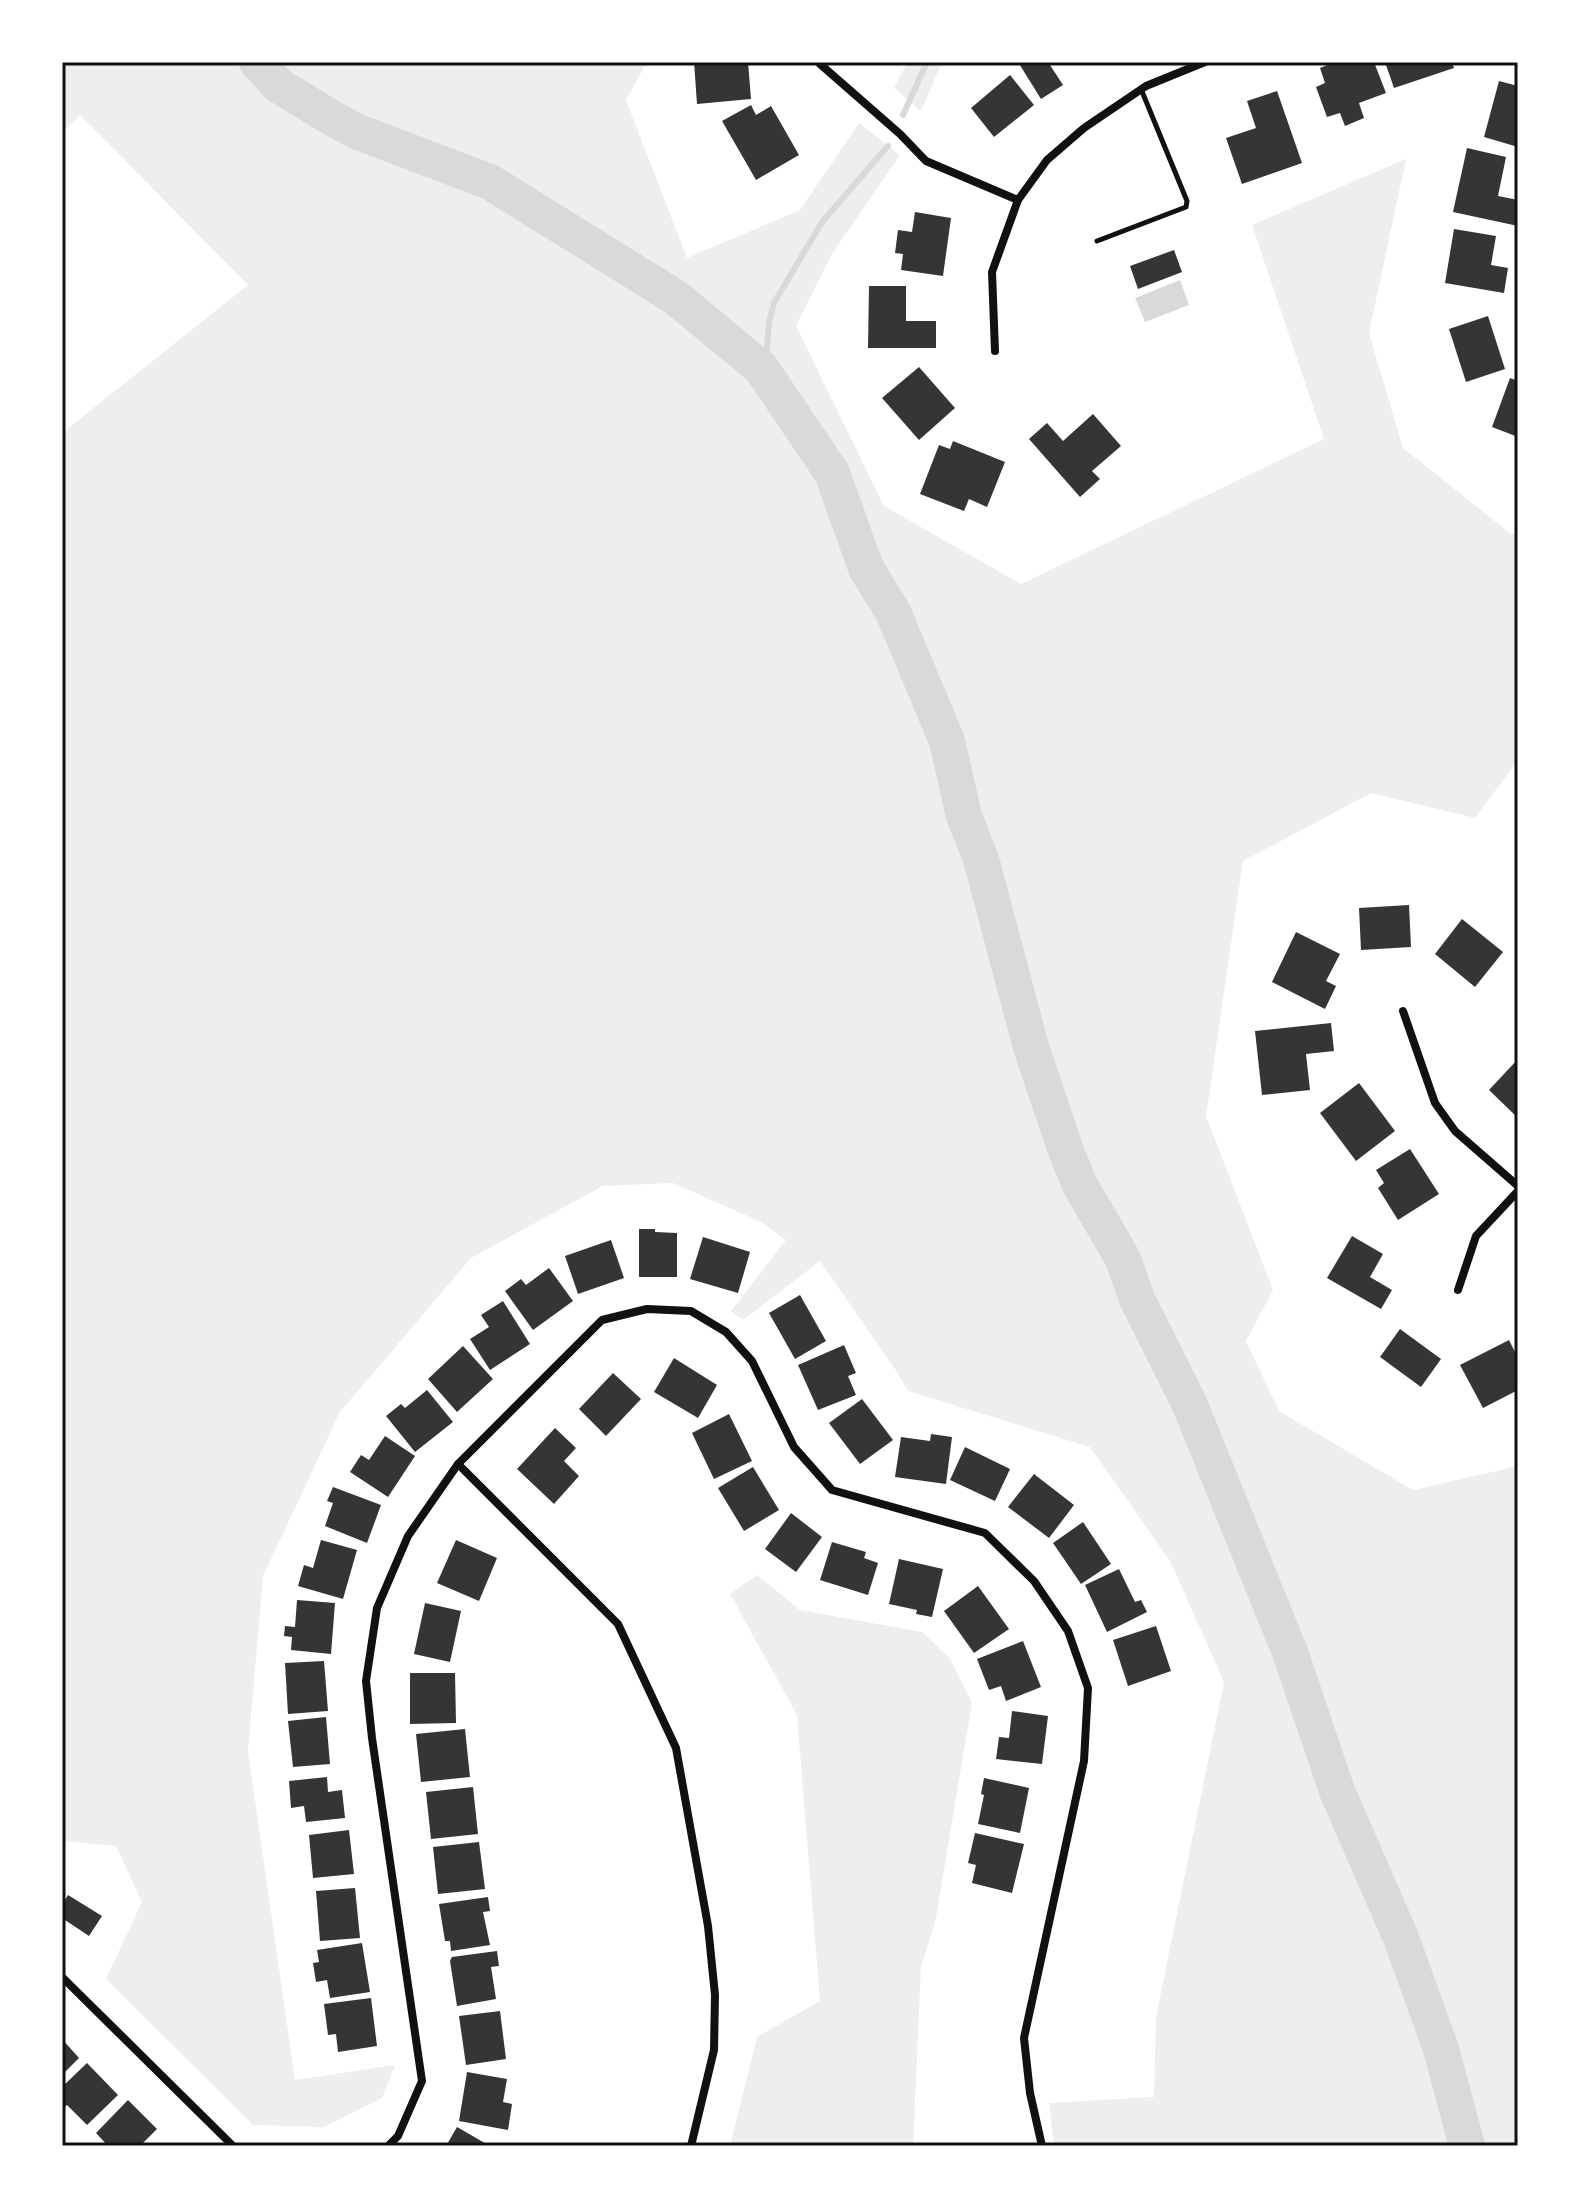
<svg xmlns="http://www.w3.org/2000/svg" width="1580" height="2208" viewBox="0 0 1580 2208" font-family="'Source Sans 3',sans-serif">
  <rect width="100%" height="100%" fill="#fff"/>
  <!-- green -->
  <g fill="#eee">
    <path d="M62,62H647L626,100L687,258L800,210L859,123L900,155L832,254L796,326L884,506L1021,584L1324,439L1252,225L1406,159L1369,333L1403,448L1511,534H1518V760L1475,818L1371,793L1243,861L1206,1116L1273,1290L1246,1341L1279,1411L1413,1490L1518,1466V2146H1054L1049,2103L1154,2097L1156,2017L1224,1682L1170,1561L1090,1447L908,1391L897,1372L820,1261L743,1320L731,1311L786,1240L761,1222L673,1183L603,1186L471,1258L340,1412L263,1576L248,1751L295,2080L395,2065L382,2098L324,2127L253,2125L106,1979L142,1902L116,1846L62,1841V433L248,285L80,115L62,133Z"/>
    <path d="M908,62H942L921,111L894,88Z"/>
    <path d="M757,1575L800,1610L922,1632L949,1657L972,1703L936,1918L921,1967L913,2146H730L757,2037L820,2001L797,1715L730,1594Z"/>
  </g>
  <!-- water -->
  <path fill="#d9d9d9" d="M1180,280L1189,305L1145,322L1135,298Z"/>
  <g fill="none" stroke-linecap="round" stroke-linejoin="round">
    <!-- stream -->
    <g stroke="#d9d9d9" stroke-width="6">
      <path d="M903,115L927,62"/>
      <path d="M761,368L767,349L769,322L774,303L822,222L888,146"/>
    </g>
    <!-- river -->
    <path stroke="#d9d9d9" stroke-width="36" d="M257,62L278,85L330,117L358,132L490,182L675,297L761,368L832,473L866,568L893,612L947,741L964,816L981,859L1031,1047L1066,1151L1080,1185L1123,1259L1137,1299L1190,1405L1291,1655L1337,1791L1401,1938L1441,2049L1467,2146"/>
  </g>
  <!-- building -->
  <g fill="#353535">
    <path d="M694,62H748L751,99L697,104Z"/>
    <path d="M1018,62H1048L1063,85L1041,99Z"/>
    <path d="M1335,62H1374L1386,93L1359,103L1364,118L1345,126L1340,113L1327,117L1316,87L1325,83L1320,68Z"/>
    <path d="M1385,62H1452L1454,68L1394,88Z"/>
    <path d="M1010,75L1034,105L994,137L971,108Z"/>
    <path d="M1499,81L1518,86V147L1484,137Z"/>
    <path d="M1277,91L1302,163L1242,184L1226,138L1256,128L1247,101Z"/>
    <path d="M751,105L756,115L771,106L799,155L756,180L722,121Z"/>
    <path d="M1467,148L1506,157L1498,196L1518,200V226L1453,212Z"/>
    <path d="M915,212L951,218L943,276L901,270L903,254L895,253L898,230L912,232Z"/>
    <path d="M1454,229L1496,236L1491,265L1508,268L1504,293L1445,283Z"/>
    <path d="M1174,250L1182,272L1138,289L1130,266Z"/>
    <path d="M869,286H906V321H936V348H868Z"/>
    <path d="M1488,316L1505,369L1466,382L1449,329Z"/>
    <path d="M919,367L955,408L919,440L882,398Z"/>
    <path d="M1510,378L1518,381V437L1492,427Z"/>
    <path d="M1093,414L1121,446L1092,471L1100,479L1080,497L1029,439L1047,423L1063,441Z"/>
    <path d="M953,441L1005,462L987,507L969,499L964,511L920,494L939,445L950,449Z"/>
    <path d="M1409,905L1411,947L1361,950L1359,908Z"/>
    <path d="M1462,919L1503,952L1475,987L1435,954Z"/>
    <path d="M1296,932L1340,954L1326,981L1336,986L1325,1009L1272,982Z"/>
    <path d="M1331,1023L1334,1051L1306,1054L1310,1090L1262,1095L1255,1031Z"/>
    <path d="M1518,1059V1118L1489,1090Z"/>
    <path d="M1359,1083L1395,1131L1356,1161L1320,1113Z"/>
    <path d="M1410,1149L1439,1194L1398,1220L1378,1188L1384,1183L1376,1170Z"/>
    <path d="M639,1229H655V1232L677,1233V1277H639Z"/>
    <path d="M1352,1236L1383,1254L1370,1277L1392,1290L1381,1309L1327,1278Z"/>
    <path d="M703,1237L750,1252L738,1293L690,1279Z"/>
    <path d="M611,1240L624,1278L578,1294L565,1256Z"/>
    <path d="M549,1268L573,1301L533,1330L505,1291L521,1279L526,1285Z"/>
    <path d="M800,1295L826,1341L795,1359L769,1313Z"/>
    <path d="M503,1301L530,1344L490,1370L470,1339L489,1327L481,1315Z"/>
    <path d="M1400,1329L1441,1359L1421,1387L1380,1357Z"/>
    <path d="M1509,1340L1518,1358V1390L1483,1408L1460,1365Z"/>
    <path d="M844,1345L856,1373L848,1376L856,1395L818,1410L798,1365Z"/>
    <path d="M463,1346L493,1379L457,1412L428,1379Z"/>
    <path d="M674,1358L717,1385L698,1418L654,1392Z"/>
    <path d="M613,1373L641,1399L606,1436L579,1409Z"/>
    <path d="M427,1390L453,1422L415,1452L386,1416L401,1404L405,1408Z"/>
    <path d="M862,1399L893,1440L860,1464L829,1423Z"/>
    <path d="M729,1414L752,1461L714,1479L692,1433Z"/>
    <path d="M555,1428L576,1448L564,1461L579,1476L554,1504L517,1469Z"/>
    <path d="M931,1434L952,1437L946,1484L895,1477L901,1437L930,1441Z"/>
    <path d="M385,1436L415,1456L388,1497L350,1472L361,1455L369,1460Z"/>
    <path d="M965,1447L1010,1469L995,1501L950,1480Z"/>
    <path d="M753,1467L779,1510L744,1531L718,1488Z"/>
    <path d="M1034,1474L1074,1505L1049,1538L1008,1507Z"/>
    <path d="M333,1487L381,1505L367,1543L325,1526L333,1503L327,1501Z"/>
    <path d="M791,1513L822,1537L796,1572L765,1549Z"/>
    <path d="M1083,1522L1111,1564L1081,1584L1053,1543Z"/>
    <path d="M321,1540L357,1550L343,1599L298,1586L304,1565L313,1568Z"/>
    <path d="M456,1540L497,1558L479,1601L437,1583Z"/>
    <path d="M832,1542L866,1552L864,1558L878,1563L868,1595L820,1580Z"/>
    <path d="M899,1559L943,1569L932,1617L916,1614L917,1610L889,1604Z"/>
    <path d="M1119,1569L1135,1602L1141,1600L1147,1612L1107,1632L1085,1585Z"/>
    <path d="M978,1586L1009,1629L974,1653L944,1611Z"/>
    <path d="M297,1600L335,1603L331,1654L291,1650L292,1637L284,1636L285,1626L295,1627Z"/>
    <path d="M425,1603L461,1611L450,1662L414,1654Z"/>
    <path d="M1156,1626L1171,1671L1128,1686L1113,1640Z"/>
    <path d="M1023,1641L1041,1687L1006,1701L1001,1686L989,1690L977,1659Z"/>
    <path d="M324,1661L328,1711L288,1714L285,1663Z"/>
    <path d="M410,1673H455L456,1723L410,1724Z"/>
    <path d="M1012,1711L1048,1716L1042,1764L996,1759L999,1737L1009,1738Z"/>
    <path d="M326,1717L330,1764L293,1767L288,1721Z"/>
    <path d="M465,1729L470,1777L421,1782L416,1734Z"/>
    <path d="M327,1777L328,1792L342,1790L345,1818L306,1822L304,1806L291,1808L289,1781Z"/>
    <path d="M984,1778L1029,1788L1020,1833L978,1824L984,1795L981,1794Z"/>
    <path d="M473,1787L478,1834L431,1839L426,1792Z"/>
    <path d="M349,1830L354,1874L313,1878L309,1835Z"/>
    <path d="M975,1833L1024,1844L1012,1893L972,1883L976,1865L968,1863Z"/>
    <path d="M479,1842L485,1889L438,1894L433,1847Z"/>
    <path d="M355,1888L360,1938L320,1941L316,1891Z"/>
    <path d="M68,1895L102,1916L89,1936L62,1918V1905Z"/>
    <path d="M488,1897L490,1911L483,1912L490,1945L451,1951L450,1941H445L439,1904Z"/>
    <path d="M362,1943L370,1992L330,1998L327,1980L316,1982L313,1963L319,1962L317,1950Z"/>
    <path d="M497,1951L499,1966L491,1967L496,1999L457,2006L450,1961L452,1957Z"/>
    <path d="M371,1998L377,2046L338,2052L336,2034L328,2035L324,2004Z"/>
    <path d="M500,2011L506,2059L466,2065L459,2016Z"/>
    <path d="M62,2039L79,2058L62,2075Z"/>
    <path d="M87,2063L118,2095L87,2125L67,2105L62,2109V2087Z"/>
    <path d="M467,2072L507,2079L503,2102L512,2104L508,2130L459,2121Z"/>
    <path d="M128,2100L157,2129L140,2146H108L96,2133Z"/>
    <path d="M457,2127L490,2146H446Z"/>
  </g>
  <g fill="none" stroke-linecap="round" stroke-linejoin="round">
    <!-- service -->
    <path stroke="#111" stroke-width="5" d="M1097,241L1186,207L1187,201L1141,89"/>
    <!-- minor -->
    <g stroke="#111" stroke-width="8">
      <path d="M820,64L900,134L926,161L1018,200"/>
      <path d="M995,351L992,272L1018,200L1047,160L1084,128L1146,86L1205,62"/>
      <path d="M1403,1011L1435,1103L1455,1131L1518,1186"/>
      <path d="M1458,1290L1476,1236L1518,1191"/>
      <path d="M458,1464L618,1624L676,1748L708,1926L715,1995L714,2050L691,2146"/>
      <path d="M62,1977L233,2146"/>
      <path d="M388,2146L398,2136L422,2081L372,1738L366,1681L377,1608L408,1536L458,1464L602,1320L647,1309L691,1311L726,1332L752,1361L794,1447L832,1490L985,1533L1034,1581L1068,1631L1088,1688L1084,1761L1024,2038L1030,2093L1042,2146"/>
    </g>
  </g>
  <!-- border -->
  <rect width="1580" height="2208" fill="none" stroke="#ffffff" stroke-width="128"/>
  <rect x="64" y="64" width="1452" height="2080" fill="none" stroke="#111" stroke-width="3"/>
</svg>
